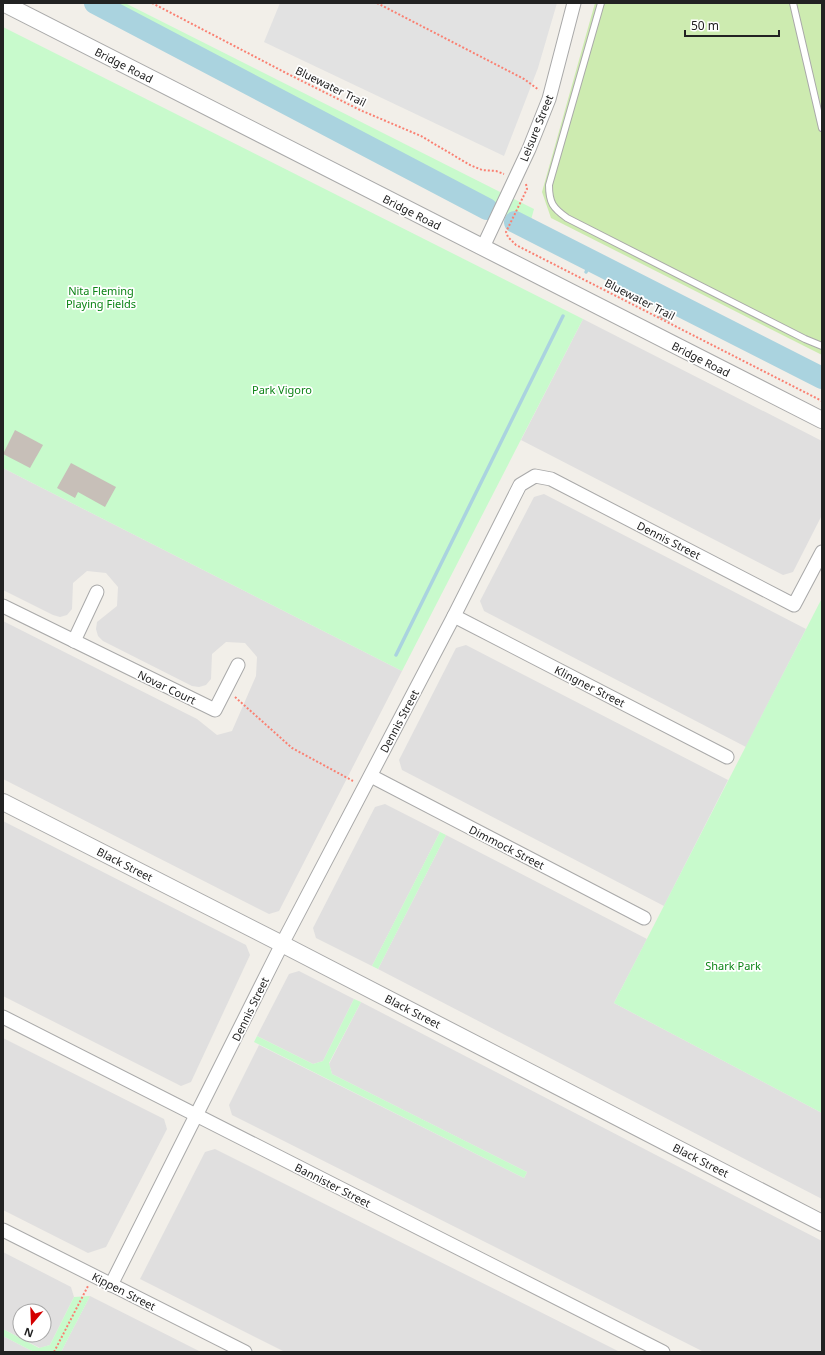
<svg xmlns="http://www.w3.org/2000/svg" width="825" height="1355" viewBox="0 0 825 1355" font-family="'Noto Sans',sans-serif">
  <rect width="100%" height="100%" fill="#f2efe9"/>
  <!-- residential -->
  <g fill="#e0dfdf" fill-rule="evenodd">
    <path d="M583,319L822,441V515L793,572L783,575L521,440Z"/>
    <path d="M3,468L402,671L279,911L269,914L3,779V621L197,719L217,735L232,731L256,676L257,657L245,643L226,642L212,654L211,679L206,685L199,687L192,686L103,641L98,636L96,629L97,622L117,606L118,587L106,573L87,571L73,583L72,609L67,615L60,617L53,615L3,590Z"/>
    <path d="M544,494L806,629L746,747L484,611L480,601L534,497Z"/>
    <path d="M466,645L728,780L664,906L402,770L399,760L456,648Z"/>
    <path d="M385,804L440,832L372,966L316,938L313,928L375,807Z"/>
    <path d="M3,821L246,945L250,955L191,1082L181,1086L3,996Z"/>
    <path d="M446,835L647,939L614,1003L822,1113V1199L378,969Z"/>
    <path d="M299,971L354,999L323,1061L313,1064L257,1036L289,974Z"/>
    <path d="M361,1002L822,1241V1352H704L232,1115L229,1105L259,1045L524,1178L527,1172L332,1074L329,1064Z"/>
    <path d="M3,1038L164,1119L167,1129L106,1247L88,1253L3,1210Z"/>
    <path d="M215,1149L620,1352H285L140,1279L205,1152Z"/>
    <path d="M3,1252L71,1287L74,1297L50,1345L40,1348L3,1329ZM20,1311H44V1335H20Z"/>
    <path d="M90,1296L201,1352H61Z"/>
    <path d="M3,1336L34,1352H3Z"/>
  </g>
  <!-- grass -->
  <path fill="#cdebb0" d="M595,3H822V355L551,218L542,192Z"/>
  <!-- park -->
  <g fill="#c8facc">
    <path d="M83,3H125L534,209L529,227Z"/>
    <path d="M3,27L583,319L402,671L3,468Z"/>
    <path d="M822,598V1113L614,1003Z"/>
    <path d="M440,832L446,835L378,969L372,966Z"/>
    <path d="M354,999L361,1002L329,1063L332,1074L527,1172L524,1178L254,1042L257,1036L313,1064L323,1061Z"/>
    <path d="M90,1296L61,1352H34L3,1336V1329L39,1348L50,1345L74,1297Z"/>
  </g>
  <!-- parking -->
  <path fill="#e2e2e2" d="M280,3H557L538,68L504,156L264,42Z"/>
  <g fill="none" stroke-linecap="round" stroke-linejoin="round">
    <!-- stream -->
    <g stroke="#aad3df" stroke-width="3.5">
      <path d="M586,272L592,260"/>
      <path d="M396,655L563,316"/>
    </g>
    <!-- river -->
    <g stroke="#aad3df" stroke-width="22">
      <path d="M95,3L487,209"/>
      <path d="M515,222L822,378"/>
    </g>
  </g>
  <!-- building -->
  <g fill="#c7bfb8">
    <path d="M662,310L673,316L670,322L658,317Z"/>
    <path d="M15,430L43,445L30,468L3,454Z"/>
    <path d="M71,463L116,487L105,507L78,492L75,498L57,488Z"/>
  </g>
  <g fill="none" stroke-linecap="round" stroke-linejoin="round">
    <!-- service casing -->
    <g stroke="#a9a9a9" stroke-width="8">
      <g id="service">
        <path d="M601,3L549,185C549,203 553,208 567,218L805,339L822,346"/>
        <path d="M793,3L822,128"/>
      </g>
    </g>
    <!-- minor casing -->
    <g stroke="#a9a9a9" stroke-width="15">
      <g id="minor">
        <path d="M483,247L529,149L549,99L574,3"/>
        <path d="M3,606L215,710L238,665"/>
        <path d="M454,616L727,757"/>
        <path d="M74,641L97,592"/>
        <path d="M371,776L644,918"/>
        <path d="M3,1017L663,1352"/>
        <path d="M3,1230L245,1352"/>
        <path d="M111,1285L282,944L454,616L520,485L535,476L551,479L794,605L822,552"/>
      </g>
    </g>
    <!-- tertiary casing -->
    <g stroke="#a9a9a9" stroke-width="18">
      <g id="tertiary">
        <path d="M3,3L822,420"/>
        <path d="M3,802L282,944L822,1223"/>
      </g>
    </g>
    <!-- path -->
    <g stroke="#fa8072" stroke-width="2" stroke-dasharray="2 2" stroke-linecap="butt">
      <path d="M152,3L288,74L360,110L421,136L470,165L482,170L496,171L504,174"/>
      <path d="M377,3L524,79L539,90"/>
      <path d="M526,184L527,189L506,232L508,237L516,245L822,401"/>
      <path d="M235,697L292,748L353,781"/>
      <path d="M54,1352L88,1286"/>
    </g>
    <!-- service -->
    <use href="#service" stroke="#fff" stroke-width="6"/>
    <!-- minor -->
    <use href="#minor" stroke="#fff" stroke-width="13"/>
    <!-- tertiary -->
    <use href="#tertiary" stroke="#fff" stroke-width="16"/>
  </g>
  <g text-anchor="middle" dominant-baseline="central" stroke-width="3.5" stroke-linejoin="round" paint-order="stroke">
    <!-- street labels -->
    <g font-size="11" fill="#222" stroke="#fff">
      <text transform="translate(124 65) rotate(27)">Bridge Road</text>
      <text transform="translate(331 86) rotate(26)">Bluewater Trail</text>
      <text transform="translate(536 128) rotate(-68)">Leisure Street</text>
      <text transform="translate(412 212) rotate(27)">Bridge Road</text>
      <text transform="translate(640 299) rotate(27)">Bluewater Trail</text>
      <text transform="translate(701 359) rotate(27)">Bridge Road</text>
      <text transform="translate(669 540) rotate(27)">Dennis Street</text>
      <text transform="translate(590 686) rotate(27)">Klingner Street</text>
      <text transform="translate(167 687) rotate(26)">Novar Court</text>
      <text transform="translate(399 721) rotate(-62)">Dennis Street</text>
      <text transform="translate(507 847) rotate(27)">Dimmock Street</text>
      <text transform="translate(125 864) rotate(27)">Black Street</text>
      <text transform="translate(250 1009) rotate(-64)">Dennis Street</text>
      <text transform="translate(413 1011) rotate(27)">Black Street</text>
      <text transform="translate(701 1160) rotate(27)">Black Street</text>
      <text transform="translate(333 1185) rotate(27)">Bannister Street</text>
      <text transform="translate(124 1291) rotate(27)">Kippen Street</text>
    </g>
    <!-- park labels -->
    <g font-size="11" fill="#0c8416" stroke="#fff">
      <text x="101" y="290">Nita Fleming<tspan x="101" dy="13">Playing Fields</tspan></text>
      <text x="282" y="389">Park Vigoro</text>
      <text x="733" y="965">Shark Park</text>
    </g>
  </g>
  <!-- border -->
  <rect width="825" height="1355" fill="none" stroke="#222222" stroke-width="8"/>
  <!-- north arrow -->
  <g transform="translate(32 1323) rotate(199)"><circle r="19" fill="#ffffff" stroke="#a7a7a7"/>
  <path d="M0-3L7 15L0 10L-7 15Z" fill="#d40000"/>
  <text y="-6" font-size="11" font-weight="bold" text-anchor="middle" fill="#222222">N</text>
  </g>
  <!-- scale -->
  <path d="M685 30v6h94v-6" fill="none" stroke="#222222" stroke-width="2"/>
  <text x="691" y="30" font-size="12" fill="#222222" stroke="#ffffff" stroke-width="3" paint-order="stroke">50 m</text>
</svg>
